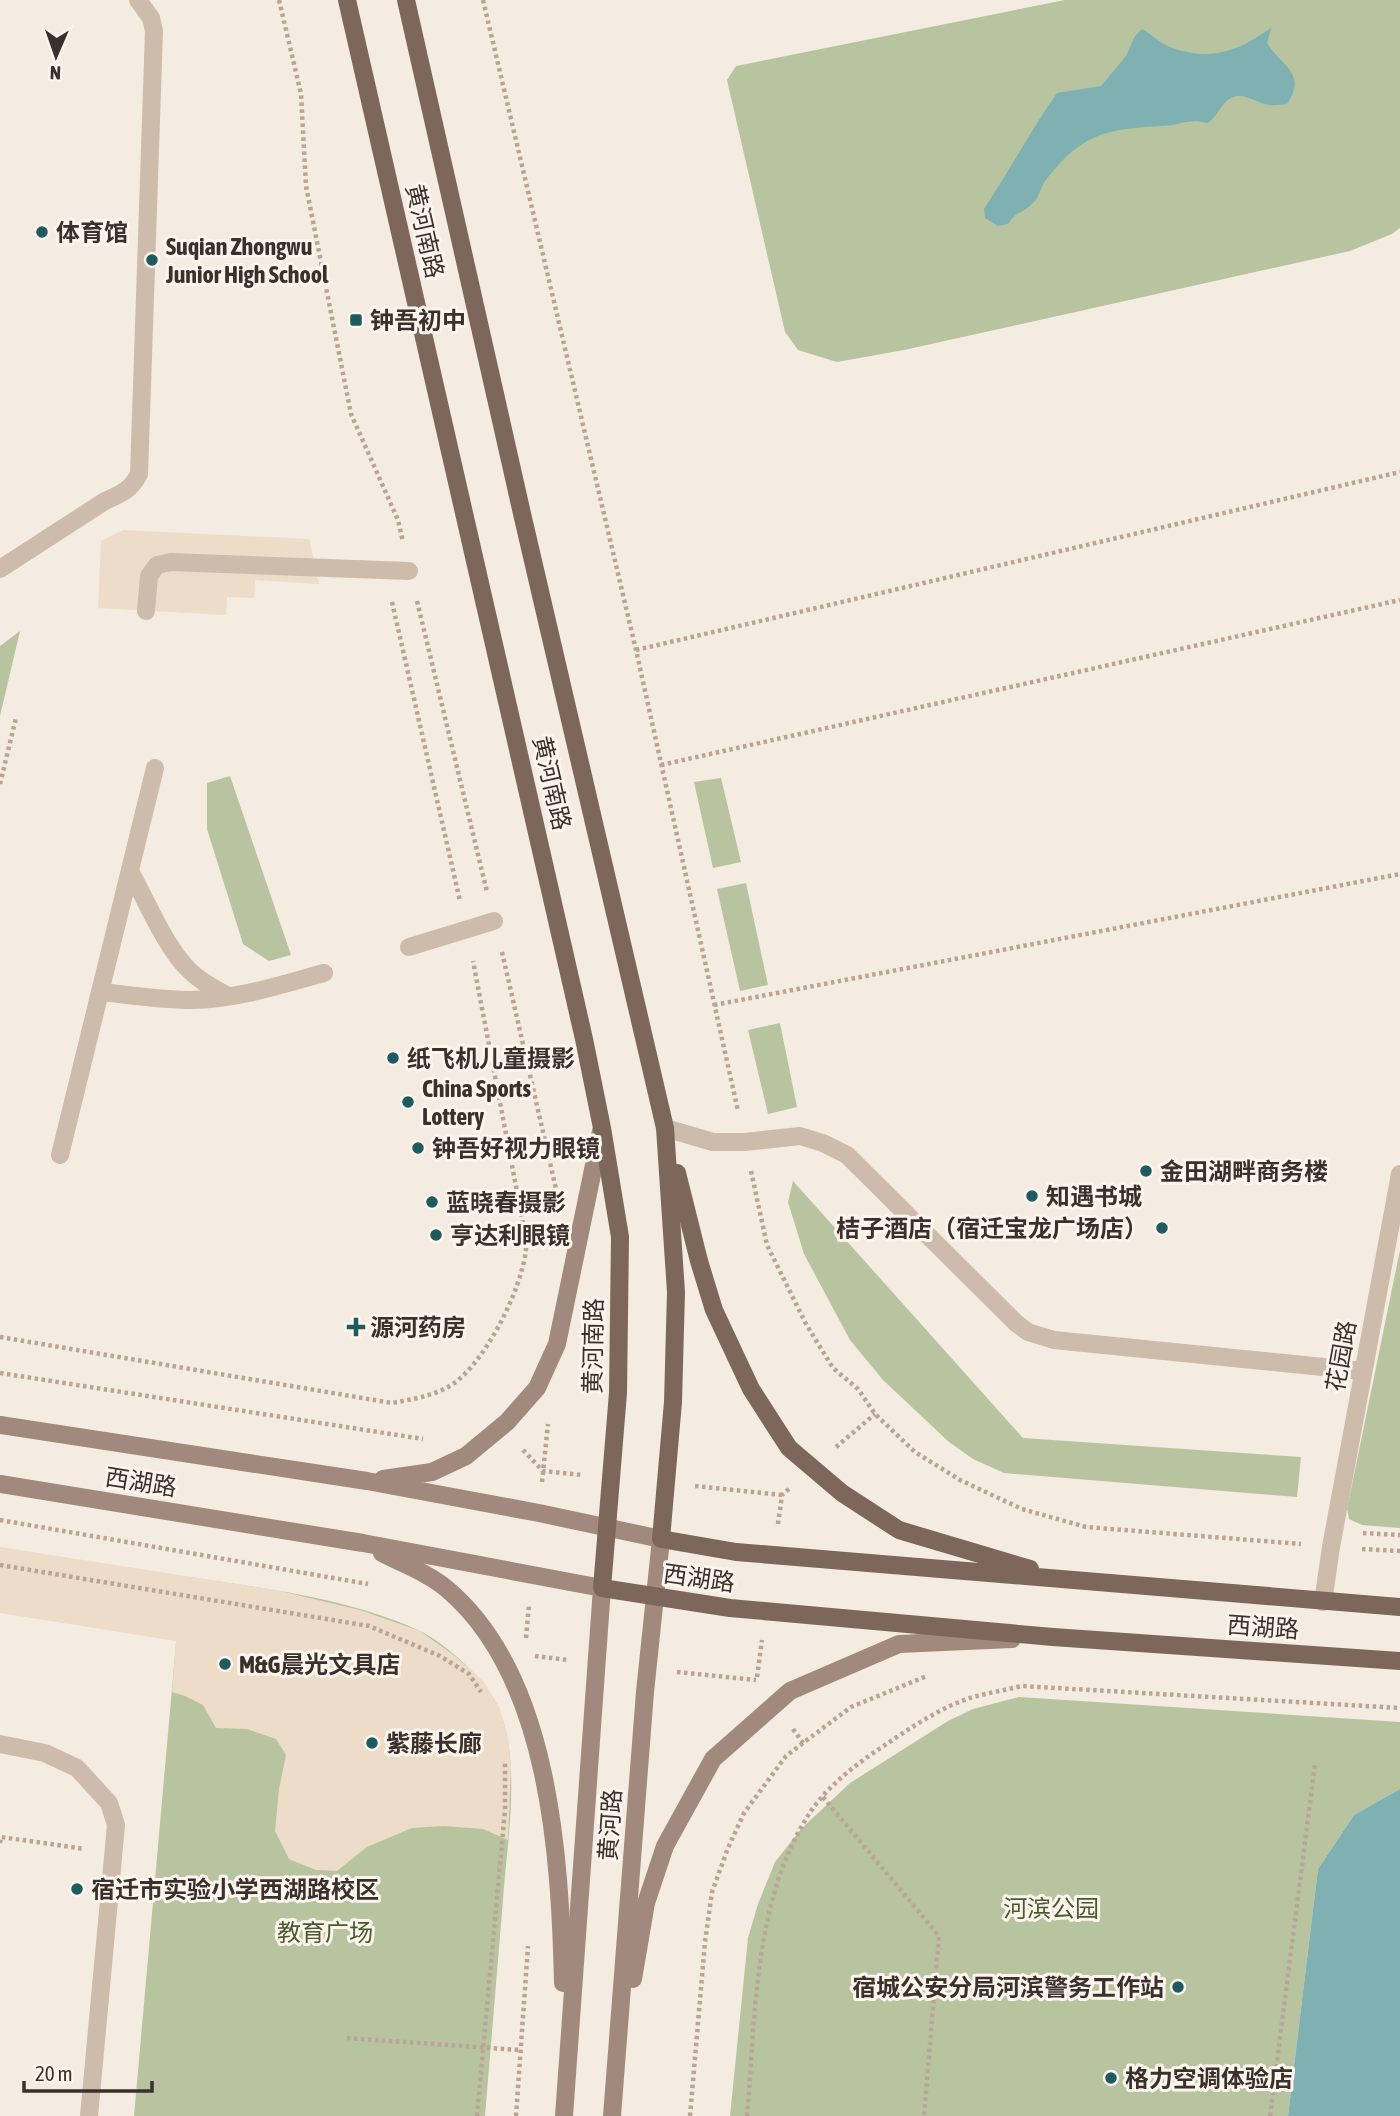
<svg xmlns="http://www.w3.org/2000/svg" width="1400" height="2116" viewBox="0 0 1400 2116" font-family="'Asap Condensed','Noto Sans SC',sans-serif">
  <rect width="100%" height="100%" fill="#f4ebe1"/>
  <!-- green -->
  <g fill="#b8c4a0">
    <path d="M1065,0H1400V228L1392,234L1350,251L904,350L837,362L798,350L785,332L727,80L736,66Z"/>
    <path d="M20,631L0,716V646Z"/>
    <path d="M230,776L291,955L269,961L243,944L207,829V783Z"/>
    <path d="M721,778L741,862L713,868L694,782Z"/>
    <path d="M746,883L768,985L740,991L717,889Z"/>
    <path d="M780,1023L797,1107L768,1114L748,1030Z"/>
    <path d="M793,1181L1023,1438L1301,1457L1297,1497L1004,1473L973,1459L949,1442L883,1380L850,1340L804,1254L788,1202Z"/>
    <path d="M1400,1250V1528L1362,1525L1349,1519L1347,1509Z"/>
    <path d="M182,1576C260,1588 345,1597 418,1630C446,1643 489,1682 500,1711C521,1767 507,1841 503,1900C497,1972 491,2044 485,2116H134Z"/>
    <path d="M1019,1697L1400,1722V1789L1354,1815L1318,1869L1288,2116H730L748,1938L758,1904L775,1862L801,1829L850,1783L948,1721L973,1709Z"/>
  </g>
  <!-- plaza -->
  <g fill="#ecdcc8">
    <path d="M123,530L309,539L319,584L255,580L254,598L227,597L226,615L98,608L101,541Z"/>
    <path d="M0,1547L276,1590L360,1610L420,1631L455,1656L484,1682L500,1709L508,1738L511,1768L508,1840L483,1829L444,1826L412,1828L367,1847L337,1871L316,1870L289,1859L275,1831L279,1789L286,1755L276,1739L247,1729L216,1728L203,1705L185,1696L172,1692L176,1641L0,1613Z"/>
  </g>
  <!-- water -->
  <g fill="#7fb0b2">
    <path d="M1271,28L1267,43C1281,66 1308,73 1287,104C1282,104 1275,106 1270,105C1257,104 1244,91 1231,98C1221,103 1218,116 1208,123C1185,118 1181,126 1161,126C1124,128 1094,130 1066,157C1059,164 1051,173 1045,181C1041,188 1038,199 1032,204C1022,214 1017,210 1008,224L998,226L985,218L984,209C1009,171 1031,130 1057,93L1101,86L1126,56L1135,36L1142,29C1151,34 1160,43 1170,47C1211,62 1236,52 1271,28Z"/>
    <path d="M1400,1789V2116H1288L1318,1869L1354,1815Z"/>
  </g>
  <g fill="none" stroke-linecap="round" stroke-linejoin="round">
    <!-- path -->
    <g stroke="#b9a596" stroke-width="4.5" stroke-dasharray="3.5 3.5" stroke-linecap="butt">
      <path d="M279,0L301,94L306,186L351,414L398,520L403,542"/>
      <path d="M483,0L636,650L738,1111"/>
      <path d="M417,601L487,892"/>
      <path d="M392,602L460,901"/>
      <path d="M636,650L1400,472"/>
      <path d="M661,765L1400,600"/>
      <path d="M0,784L16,718"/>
      <path d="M502,952L556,1189"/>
      <path d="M714,1005L1400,874"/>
      <path d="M751,1171L767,1245L806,1324L833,1368L858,1389L875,1414L915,1452L960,1480L1022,1509L1086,1527L1301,1544"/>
      <path d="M0,1337L392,1403C413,1399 434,1396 453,1384C486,1361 522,1289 526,1249C526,1241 524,1231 523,1223L473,961"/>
      <path d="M0,1373L423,1439"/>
      <path d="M836,1447L875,1414"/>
      <path d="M523,1450L543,1471L582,1475"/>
      <path d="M542,1482L548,1424"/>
      <path d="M695,1486L782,1495"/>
      <path d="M0,1520L368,1584"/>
      <path d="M778,1524L782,1495L790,1488"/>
      <path d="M1363,1533L1400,1535"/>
      <path d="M1362,1549L1400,1551"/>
      <path d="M0,1565L369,1626L440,1656L469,1674L481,1692"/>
      <path d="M526,1638L529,1605"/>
      <path d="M535,1656L568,1660"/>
      <path d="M677,1672L756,1680"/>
      <path d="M757,1677L762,1640"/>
      <path d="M793,1729L803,1743"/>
      <path d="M823,1797L939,1936L924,2116"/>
      <path d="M0,1843L1,1837L85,1849"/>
      <path d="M347,2038L520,2050"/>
      <path d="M477,2116L505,1810V1762"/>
      <path d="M516,2116L528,1946"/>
      <path d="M690,2116L705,1942L712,1892L728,1848L744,1813L786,1756L803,1743L851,1707L927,1676"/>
      <path d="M747,2116C756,2015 753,1899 811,1811C829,1785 855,1765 882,1747C909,1729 939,1708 970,1698C987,1693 1005,1690 1022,1686L1400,1708"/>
      <path d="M1270,2116L1315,1764"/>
    </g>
    <!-- lane -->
    <g stroke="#cdbbac" stroke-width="18">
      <path d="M0,569L105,501C121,494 131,490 139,474L154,31L151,18L138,0"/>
      <path d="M146,611L149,576L157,565L171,562L409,571"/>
      <path d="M130,871C146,900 165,946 188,969C199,981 214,988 228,996"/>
      <path d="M409,947L494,921"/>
      <path d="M100,992C130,995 162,1000 192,1000C238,999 280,985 324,973"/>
      <path d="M665,1128L713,1142H745L800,1136L823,1143L847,1155L1016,1323L1028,1332L1054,1340L1363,1371"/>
      <path d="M60,1155L155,768"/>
      <path d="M0,1744L45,1753L77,1768L109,1803L116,1825L89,2116"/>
    </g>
    <!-- street -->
    <path stroke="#cdbbac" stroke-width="18" d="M1323,1602L1331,1547L1400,1174"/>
    <!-- secondary -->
    <g stroke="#a18a7d" stroke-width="18">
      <path d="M0,1425L367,1481L539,1513L661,1539L645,1692L612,2116"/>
      <path d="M383,1479L432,1472L466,1456L507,1422L537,1388L557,1344L601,1131"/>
      <path d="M0,1484L363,1543L602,1588L564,2116"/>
      <path d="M382,1553C403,1564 430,1574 447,1589C550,1676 560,1857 563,1983"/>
      <path d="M633,1979L646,1903L665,1846L713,1759L790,1691L899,1644L1012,1639"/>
    </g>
    <!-- primary -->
    <g stroke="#7d675c" stroke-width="18">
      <path d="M347,0L584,1039L602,1128L620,1237L618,1393L602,1588L730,1608L1053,1637L1400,1661"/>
      <path d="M406,0L523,518L665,1128L676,1292L673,1402L661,1539L736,1552L1400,1607"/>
      <path d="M677,1173L699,1261L714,1310L751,1389L789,1448L842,1493L899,1530L1030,1569"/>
    </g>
  </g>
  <!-- markers -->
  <g fill="#1f5a5e" stroke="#fbf5ee" stroke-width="2.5">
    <circle cx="42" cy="232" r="7"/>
    <circle cx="152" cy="260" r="7"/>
    <rect x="349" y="313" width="14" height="14" rx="3.5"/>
    <circle cx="393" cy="1058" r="7"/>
    <circle cx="408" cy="1102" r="7"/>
    <circle cx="418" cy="1148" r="7"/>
    <circle cx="1146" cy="1171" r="7"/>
    <circle cx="1032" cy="1196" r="7"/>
    <circle cx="432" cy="1202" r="7"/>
    <circle cx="1162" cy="1228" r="7"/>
    <circle cx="436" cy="1235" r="7"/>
    <path d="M352.5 1316.5h7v7h7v7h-7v7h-7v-7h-7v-7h7z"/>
    <circle cx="225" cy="1664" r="7"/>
    <circle cx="372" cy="1743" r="7"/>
    <circle cx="77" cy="1889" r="7"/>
    <circle cx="1178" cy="1987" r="7"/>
    <circle cx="1111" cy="2078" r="7"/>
  </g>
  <g text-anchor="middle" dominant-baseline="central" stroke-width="6" stroke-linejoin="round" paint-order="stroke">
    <!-- street labels -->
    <g font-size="24" fill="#3b302b" stroke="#fbf5ee">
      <text transform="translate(425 231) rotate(77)">黄河南路</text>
      <text transform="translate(552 783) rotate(77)">黄河南路</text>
      <text transform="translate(593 1346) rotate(-89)">黄河南路</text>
      <text transform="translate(1341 1356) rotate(-80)">花园路</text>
      <text transform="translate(141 1482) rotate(9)">西湖路</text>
      <text transform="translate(699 1578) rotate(8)">西湖路</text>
      <text transform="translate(1263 1627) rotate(4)">西湖路</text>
      <text transform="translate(610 1825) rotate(-86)">黄河路</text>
    </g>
    <!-- poi labels -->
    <g font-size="24" font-weight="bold" fill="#3b302b" stroke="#fbf5ee" text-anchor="start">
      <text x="56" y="232">体育馆</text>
      <text x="166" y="246">Suqian Zhongwu<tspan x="166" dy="28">Junior High School</tspan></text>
      <text x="370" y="320">钟吾初中</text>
      <text x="407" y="1058">纸飞机儿童摄影</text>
      <text x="422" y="1088">China Sports<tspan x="422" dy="28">Lottery</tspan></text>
      <text x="432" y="1148">钟吾好视力眼镜</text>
      <text x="1160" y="1171">金田湖畔商务楼</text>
      <text x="1046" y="1196">知遇书城</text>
      <text x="446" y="1202">蓝晓春摄影</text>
      <text x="1148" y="1228" text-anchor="end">桔子酒店（宿迁宝龙广场店）</text>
      <text x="450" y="1235">亨达利眼镜</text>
      <text x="370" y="1327">源河药房</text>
      <text x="239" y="1664">M&amp;G晨光文具店</text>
      <text x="386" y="1743">紫藤长廊</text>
      <text x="91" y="1889">宿迁市实验小学西湖路校区</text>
      <text x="1164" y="1987" text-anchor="end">宿城公安分局河滨警务工作站</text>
      <text x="1125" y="2078">格力空调体验店</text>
    </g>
    <!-- park labels -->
    <g font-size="24" fill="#4a5a2e" stroke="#fbf5ee">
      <text x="1051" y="1908">河滨公园</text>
      <text x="325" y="1932">教育广场</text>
    </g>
  </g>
  <!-- north arrow -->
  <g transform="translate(56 56) rotate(182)" stroke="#fbf5ee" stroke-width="5" paint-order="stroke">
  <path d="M0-5L12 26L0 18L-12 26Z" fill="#3b302b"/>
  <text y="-10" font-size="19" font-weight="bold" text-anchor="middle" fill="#3b302b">N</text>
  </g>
  <!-- scale -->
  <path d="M24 2081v10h128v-10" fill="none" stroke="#3b302b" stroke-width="3.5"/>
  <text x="35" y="2081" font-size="21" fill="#3b302b" stroke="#fbf5ee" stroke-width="5" paint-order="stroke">20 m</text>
</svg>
